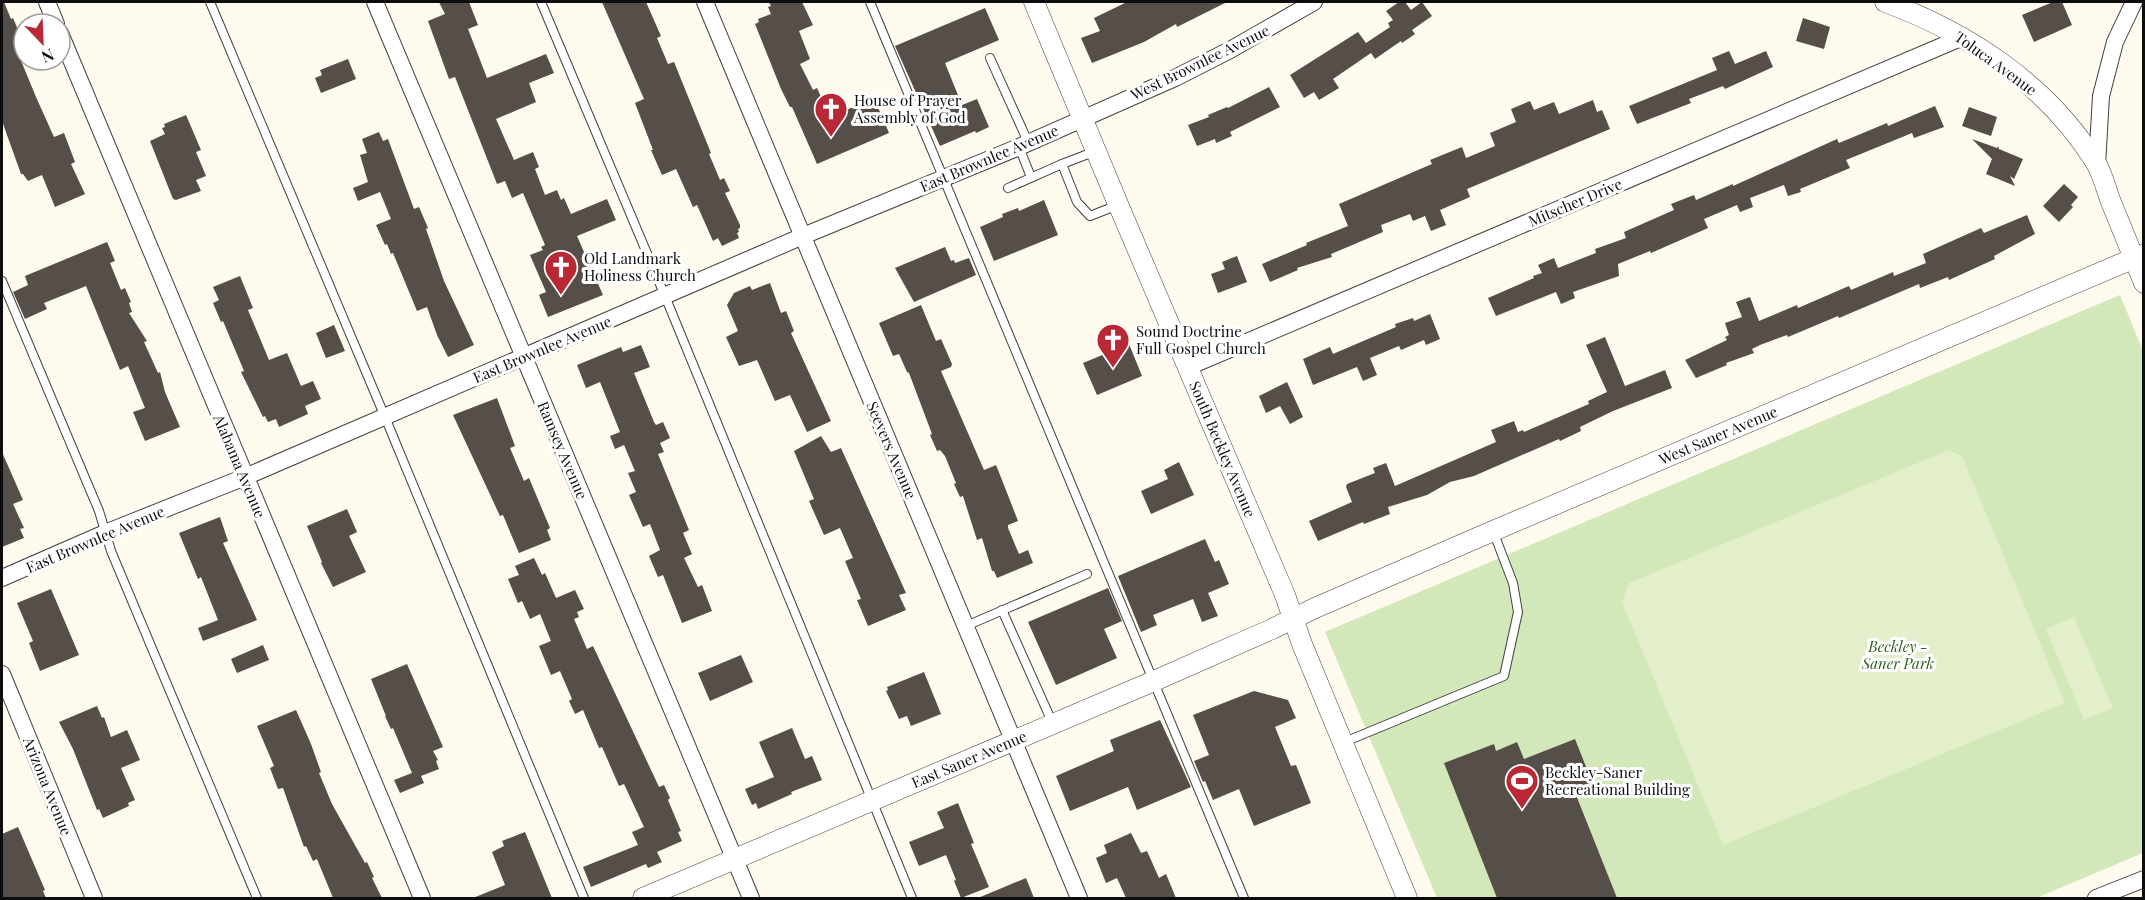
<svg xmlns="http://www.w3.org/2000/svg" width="2145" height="900" viewBox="0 0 2145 900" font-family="'Playfair Display',serif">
  <rect width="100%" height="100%" fill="#fefaed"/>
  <!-- green -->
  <path fill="#d2e8b8" d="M2120,295L2143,351V853L2036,898H1437L1325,632Z"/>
  <!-- pitch -->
  <g fill="#e3efca">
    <path d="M1949,450L1962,456L2065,703L1723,845L1622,602L1629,583Z"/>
    <path d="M2074,617L2113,708L2084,720L2046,629Z"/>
  </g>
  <!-- building -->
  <g fill="#554e49">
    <path d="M2,2H4L11,19L13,18L19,32L16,33L22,49L17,51L36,97L54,137L64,133L75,162L71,164L85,194L55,207L42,175L28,181L23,174H21L2,121Z"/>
    <path d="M439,2H469L478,25L468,29L487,78L546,54L554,73L529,83L536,102L496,119L514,160L533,152L539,167L535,169L545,195L557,190L561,200L564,198L571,214L607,199L616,220L577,236L603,295L548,317L539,295L546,292L530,255L543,250L541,247L545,245L523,193L512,198L505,181L497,184L455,77L449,79L428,21L445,14Z"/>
    <path d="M602,2H646L661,36L657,38L668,64L674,62L711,153L709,154L720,180L724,178L730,191L725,193L740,225V228L738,229L739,232L737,233L739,238L722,246L718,238L713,241L697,205L693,207L676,169L662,175L651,150H653L635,103L644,99Z"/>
    <path d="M769,2H802L813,25L799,31L810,59L800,64L813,90L817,88L830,117L874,98L889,133L817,164L792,107H790L781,89L755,24L759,22L758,19L771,14L768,7L771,6Z"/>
    <path d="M1127,2H1227L1177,27L1176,24L1144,42L1092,63L1081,38L1100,31L1094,18Z"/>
    <path d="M1399,2H1405L1411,10L1422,2L1432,16L1412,30L1415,34L1402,43L1401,41L1375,59L1371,53L1333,79L1339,88L1319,100L1314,92L1304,98L1290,75L1358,32L1366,43L1390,27L1388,23L1393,20L1386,11Z"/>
    <path d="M2053,2H2062L2072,25L2034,42L2022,15Z"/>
    <path d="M985,8L999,40L945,63L962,105L977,99L989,127L976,133L975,131L940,146L895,46Z"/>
    <path d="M1803,18L1830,27L1824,49L1796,41Z"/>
    <path d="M1729,51L1735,64L1766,51L1773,67L1725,89L1723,86L1689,99L1691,103L1637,124L1629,106L1717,70L1712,58Z"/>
    <path d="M348,59L356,79L321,93L315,78L322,75L320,70Z"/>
    <path d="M1269,87L1280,107L1230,132L1232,136L1216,143L1215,139L1197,146L1188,125L1209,117L1208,115L1227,107L1228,108Z"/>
    <path d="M1593,100L1597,112L1602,110L1610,129L1467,189L1470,197L1440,210L1446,225L1431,231L1425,216L1413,221L1410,214L1381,225L1383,232L1331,254L1332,257L1297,268L1298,270L1270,282L1262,264L1307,245L1306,243L1348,226L1339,204L1432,164L1430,160L1462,147L1466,158L1495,146L1490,133L1516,122L1511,109L1530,101L1534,110L1554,102L1559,114Z"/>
    <path d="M1935,106L1944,127L1914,138L1912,133L1846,160L1850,168L1800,189L1801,192L1788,196L1784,185L1750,198L1753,207L1740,212L1737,205L1704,219L1708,228L1651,253L1650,251L1618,264L1619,276L1573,292L1575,298L1561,304L1556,292L1496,316L1488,298L1534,278L1533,276L1542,273L1538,265L1554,258L1558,268L1583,258L1596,253L1595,249L1626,238L1624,232L1674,210L1671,204L1694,195L1696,200L1733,184V186L1837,139L1839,143L1887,123L1888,126Z"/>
    <path d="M1969,107L1997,117L1991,136L1962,126Z"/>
    <path d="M186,115L201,150L196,152L206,176L196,180L201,191L176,200L173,199L150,141L165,134L162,128L165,127L164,124Z"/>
    <path d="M379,132L383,141L388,139L414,209L419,207L428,228L426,229L444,281L474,345L448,357L437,335L427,307L417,311L393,253L391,254L387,244L385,245L376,225L391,219L380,192L358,201L353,188L368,182L360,155L367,153L362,139Z"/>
    <path d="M1972,139L1997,148L1998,146L1999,149L2023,159L2014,179L2010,176L2015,186L1986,174L1992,159Z"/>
    <path d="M2064,184L2078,197L2071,205L2073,207L2059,222L2043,206Z"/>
    <path d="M1044,200L1058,235L994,261L980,227L1003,217L1002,214L1018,208L1019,211Z"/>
    <path d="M2027,215L2035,234L1994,256L1995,259L1949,280L1948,277L1920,288L1919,284L1839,318L1838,316L1788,337L1787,335L1760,345L1752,349L1754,353L1726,363L1727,365L1696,378L1685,360L1727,340L1725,337L1729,335L1725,323L1742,317L1736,302L1750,297L1759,321L1797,305L1798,308L1849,286L1851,290L1893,272L1894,276L1926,263L1923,254L1981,228L1984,233Z"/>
    <path d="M107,242L115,261L110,263L121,290L125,288L131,302L129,303L132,312L129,313L147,341L144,342L158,373L160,372L165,392L180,427L145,441L133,412L145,408L128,366L120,370L86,286L44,303L47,309L25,319L13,292L28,285L25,276Z"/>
    <path d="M945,247L951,261L954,260L955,263L969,258L976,275L914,302L895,268Z"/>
    <path d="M1237,256L1247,282L1218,293L1211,274L1225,269L1222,262Z"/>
    <path d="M240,276L253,308L248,310L269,360L287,353L301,386L313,381L321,399L305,406L308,414L279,427L276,419L268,422L265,416L263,417L241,372L244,371L223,321L221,322L213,303L219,300L213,287Z"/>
    <path d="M770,283L781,313L786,311L794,331L791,333L831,421L807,432L790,395L775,401L757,360L739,366L726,337L738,331L727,305L734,293L750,286L752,290Z"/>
    <path d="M921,305L936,341L941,339L952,364L951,367L941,371L984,470L996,465L1002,480L1018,521L1008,525V528L1019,554L1028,550L1033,563L997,578L994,571H992L982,538L977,540L963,496L960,497L954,484L956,483L945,456L940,450L937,451L930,435L932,434L909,373L907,372L899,354L893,356L879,323Z"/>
    <path d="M1430,314L1440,339L1426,345L1424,340L1401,350L1399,346L1370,358L1377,375L1363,381L1357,367L1313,385L1303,359L1330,347L1333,354L1396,327L1395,324L1413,318L1414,321Z"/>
    <path d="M334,325L345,351L326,358L316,333Z"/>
    <path d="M1605,337L1625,386L1665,370L1672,388L1613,411L1580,427L1581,431L1560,441L1559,439L1474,476L1450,482L1427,495L1388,507L1390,514L1364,524L1363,522L1318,541L1309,521L1352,502L1346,487L1347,484L1375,473L1373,468L1386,463L1395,486L1496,442L1491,430L1514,421L1518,432L1523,430L1524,432L1589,404L1588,401L1607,392L1586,345Z"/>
    <path d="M1129,344L1142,376L1097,395L1083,363Z"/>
    <path d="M641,345L650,367L634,373L654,422L656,425L663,422L670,438L660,443L664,452L658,454L689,530L683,533L692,554L684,558L698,587L702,585L712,611L682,623L663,575L658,577L649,556L660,550L650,524L643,527L629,495L636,492L628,473L635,471L624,445L615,449L610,436L620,432L600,382L586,388L577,365L621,347L623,352Z"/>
    <path d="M1287,382L1303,417L1290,424L1280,406L1266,413L1259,396Z"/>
    <path d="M497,398L515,446L510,448L524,481L529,478L550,528L547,530L551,540L519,553L503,515L500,516L453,415Z"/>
    <path d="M821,436L831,452L841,448L906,593L899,595L906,610L868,626L857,600L861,599L845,561L853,558L840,528L824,535L809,501L814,499L794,451Z"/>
    <path d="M2,452L23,500L13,504L24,528L20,529L24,538L2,547Z"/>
    <path d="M1179,462L1194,495L1151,514L1141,491L1168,479L1164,470Z"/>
    <path d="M347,509L357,532L349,536L366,572L333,587L321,563L322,562L307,526Z"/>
    <path d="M220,517L228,541L223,543L257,620L203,641L198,628L218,620L201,577L198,579L179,533Z"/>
    <path d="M1205,539L1215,562L1219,560L1229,584L1208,593L1218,616L1202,622L1193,599L1153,615L1157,625L1141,632L1118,576Z"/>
    <path d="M534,558L542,575L545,573L556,598L575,590L584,609L577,612L579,617L574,619L587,649L593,646L659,787L664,785L670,798L668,800L681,831L678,832L682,841L657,852L662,862L648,868L646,864L591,887L583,867L638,845L632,832L644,827L624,784L619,786L602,747L599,748L583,710L575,714L569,701L572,699L560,671L551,675L539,646L551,641L540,614L530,619L522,601L518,603L508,579L519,575L515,566Z"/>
    <path d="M1108,588L1122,621L1104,629L1117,658L1056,685L1028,622Z"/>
    <path d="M51,589L79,655L40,671L29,643L33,641L17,603Z"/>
    <path d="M263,645L269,660L237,673L231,659Z"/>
    <path d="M741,655L753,682L710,701L698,673Z"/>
    <path d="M407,664L443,747L433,751L438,760L436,761L439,769L421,776L424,783L400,793L394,780L412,773L393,728L391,729L385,716H386L371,679Z"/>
    <path d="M924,672L941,714L911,726L907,716L899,719L886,691L888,690L887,687Z"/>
    <path d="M1254,691L1288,700L1296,718L1275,727L1291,766L1296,765L1311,803L1254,826L1239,789L1213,800L1205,781L1203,782L1194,761L1209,755L1193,715Z"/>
    <path d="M97,706L102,718L104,717L111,737L127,730L140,760L121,768L135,800L128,803L129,806L103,818L99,809L97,810L73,749L59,722Z"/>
    <path d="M296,710L311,744L321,772L319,773L332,804L365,863L367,862L374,877L372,878L382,898H333L317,859L313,861L306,846L304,847L283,788L278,789L270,768L274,766L257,726Z"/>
    <path d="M1160,720L1191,787L1137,810L1128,787L1070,811L1056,776L1114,751L1110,740Z"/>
    <path d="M792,728L805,759L812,756L822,780L791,792L792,794L758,809L756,803L752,805L745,789L774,777L759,742Z"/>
    <path d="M1575,739L1594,787L1576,795L1617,898H1497L1444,763L1494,744L1496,751L1517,742L1524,759Z"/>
    <path d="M958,803L974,843L971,844L989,887L961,898L954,881L956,880L946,855L919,866L909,842L944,828L937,812Z"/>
    <path d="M18,827L45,890L43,891L46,898H2V834Z"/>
    <path d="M525,832L552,898H473L505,885L492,852L504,846L502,841Z"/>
    <path d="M1131,833L1141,853L1147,851L1159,878L1166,874L1176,898H1126L1117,878L1106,883L1096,858L1107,853L1104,845Z"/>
    <path d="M1026,878L1034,898H978Z"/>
  </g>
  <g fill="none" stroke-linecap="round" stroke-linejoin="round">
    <!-- service casing -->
    <g stroke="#404040" stroke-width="10">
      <g id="service">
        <path d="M210,2L385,417L584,898"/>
        <path d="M541,2L665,296L912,898"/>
        <path d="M870,2L1244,898"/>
        <path d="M990,58L1028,142"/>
        <path d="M1019,147L1031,177"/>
        <path d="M1096,151L1062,164L1077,202L1090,216L1118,205"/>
        <path d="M1008,188L1062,164"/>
        <path d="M2,281L99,511L111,551L257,898"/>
        <path d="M1002,610L1053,724"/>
        <path d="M966,626L1087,574"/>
        <path d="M1342,743L1504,676L1518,612L1513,583L1493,531"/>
      </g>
    </g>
    <!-- minor casing -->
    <g stroke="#404040" stroke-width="18">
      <g id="minor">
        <path d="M47,2L56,24"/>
        <path d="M375,2L751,898"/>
        <path d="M705,2L1079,898"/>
        <path d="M60,33L422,898"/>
        <path d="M2097,165L2101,96L2115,42L2134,2"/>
        <path d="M1188,367L1963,37"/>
        <path d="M2,578L105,533L245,477L803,236L1019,147L1175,78L1230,50L1314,2"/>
        <path d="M2,674L94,898"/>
        <path d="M2096,898L2144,879"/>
      </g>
    </g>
    <!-- tertiary casing -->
    <g stroke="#404040" stroke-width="21">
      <g id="tertiary">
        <path d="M1034,2L1118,204L1285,595L1302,644L1407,898"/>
        <path d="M1885,2C1969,33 2048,85 2096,163C2103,175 2106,189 2111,202C2122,229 2133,256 2144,283"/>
        <path d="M643,898L1154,681L1272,629L1315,608L1493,531L2144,254"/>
      </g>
    </g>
    <!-- service -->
    <use href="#service" stroke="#fff" stroke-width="8"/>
    <!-- minor -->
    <use href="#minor" stroke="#fff" stroke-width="16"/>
    <!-- tertiary -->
    <use href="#tertiary" stroke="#fff" stroke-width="20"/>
  </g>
  <!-- icons -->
  <defs>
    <g id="church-pin" transform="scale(1.725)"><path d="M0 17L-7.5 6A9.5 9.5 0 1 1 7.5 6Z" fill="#b82935" stroke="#fff"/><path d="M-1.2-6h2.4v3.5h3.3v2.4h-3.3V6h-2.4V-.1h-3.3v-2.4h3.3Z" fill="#fff"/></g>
    <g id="stadium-pin" transform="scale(1.725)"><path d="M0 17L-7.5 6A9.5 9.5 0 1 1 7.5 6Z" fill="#b82935" stroke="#fff"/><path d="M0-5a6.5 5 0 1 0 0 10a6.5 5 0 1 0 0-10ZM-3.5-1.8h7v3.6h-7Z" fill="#fff"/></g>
  </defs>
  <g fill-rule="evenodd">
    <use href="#church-pin" x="831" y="109"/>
    <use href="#church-pin" x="561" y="267"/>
    <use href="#church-pin" x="1113" y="340"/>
    <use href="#stadium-pin" x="1522" y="781"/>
  </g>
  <g text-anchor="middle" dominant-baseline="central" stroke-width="6" stroke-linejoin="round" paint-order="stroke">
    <!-- street labels -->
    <g font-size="15" fill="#0d0d0d" stroke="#fff">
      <text transform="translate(1200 62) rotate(-26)">West Brownlee Avenue</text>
      <text transform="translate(1996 63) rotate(36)">Toluca Avenue</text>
      <text transform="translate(989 158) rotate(-23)">East Brownlee Avenue</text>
      <text transform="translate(1575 202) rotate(-23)">Mitscher Drive</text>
      <text transform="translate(542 349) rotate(-23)">East Brownlee Avenue</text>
      <text transform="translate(1718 435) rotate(-23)">West Saner Avenue</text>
      <text transform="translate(1223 449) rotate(67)">South Beckley Avenue</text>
      <text transform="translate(563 450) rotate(67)">Ramsey Avenue</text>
      <text transform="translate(892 450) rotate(67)">Seevers Avenue</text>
      <text transform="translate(240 466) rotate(67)">Alabama Avenue</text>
      <text transform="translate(95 539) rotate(-23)">East Brownlee Avenue</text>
      <text transform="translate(969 759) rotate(-23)">East Saner Avenue</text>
      <text transform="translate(48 786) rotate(68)">Arizona Avenue</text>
    </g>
    <!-- poi labels -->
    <g font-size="15" fill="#0d0d0d" stroke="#fff" text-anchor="start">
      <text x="854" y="100">House of Prayer<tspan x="854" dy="17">Assembly of God</tspan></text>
      <text x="584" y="258">Old Landmark<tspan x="584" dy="17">Holiness Church</tspan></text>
      <text x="1136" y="331">Sound Doctrine<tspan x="1136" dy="17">Full Gospel Church</tspan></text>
      <text x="1545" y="772">Beckley-Saner<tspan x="1545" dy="17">Recreational Building</tspan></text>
    </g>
    <!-- park labels -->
    <g font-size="15" font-style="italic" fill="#30621f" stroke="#fff">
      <text x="1898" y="646">Beckley -<tspan x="1898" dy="17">Saner Park</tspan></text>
    </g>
  </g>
  <!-- border -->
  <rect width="2145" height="900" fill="none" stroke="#0d0d0d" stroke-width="6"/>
  <!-- north arrow -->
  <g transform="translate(42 42) rotate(157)"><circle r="28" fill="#ffffff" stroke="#9e9e9e" stroke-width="1.5"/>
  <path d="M0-4.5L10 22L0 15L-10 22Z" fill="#b82935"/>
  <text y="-9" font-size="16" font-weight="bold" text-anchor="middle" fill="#0d0d0d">N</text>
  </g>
</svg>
